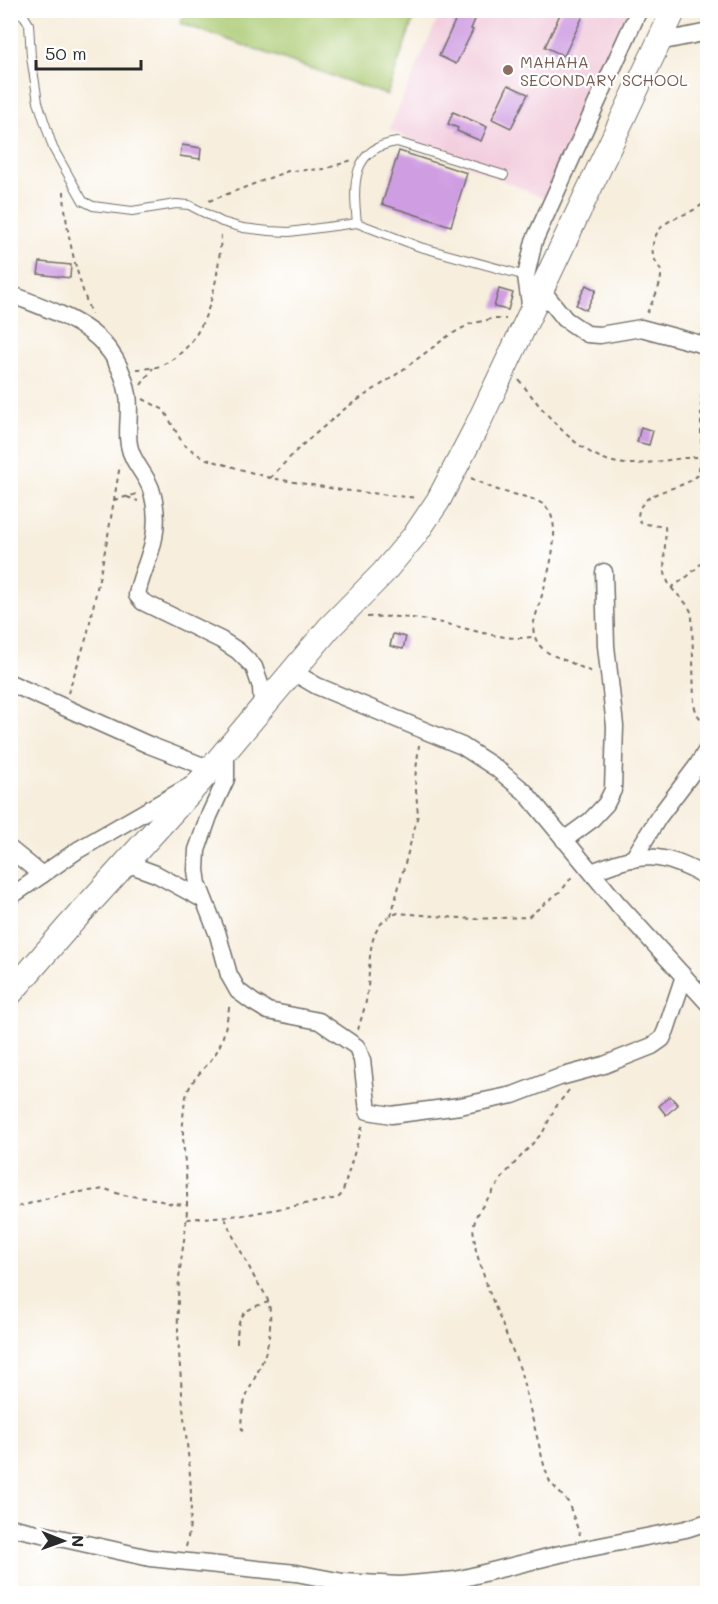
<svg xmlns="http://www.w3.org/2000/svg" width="718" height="1604" viewBox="0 0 718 1604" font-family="Mali,sans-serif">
  <rect width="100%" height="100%" fill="#fff"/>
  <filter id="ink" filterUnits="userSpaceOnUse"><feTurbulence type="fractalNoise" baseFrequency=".0167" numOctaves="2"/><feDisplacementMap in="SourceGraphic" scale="12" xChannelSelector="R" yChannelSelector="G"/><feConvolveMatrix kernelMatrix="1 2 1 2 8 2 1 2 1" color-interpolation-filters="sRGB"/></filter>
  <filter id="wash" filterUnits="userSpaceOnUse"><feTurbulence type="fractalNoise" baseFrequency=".008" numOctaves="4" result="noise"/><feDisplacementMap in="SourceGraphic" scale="24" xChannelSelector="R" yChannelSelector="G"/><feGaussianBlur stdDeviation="1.35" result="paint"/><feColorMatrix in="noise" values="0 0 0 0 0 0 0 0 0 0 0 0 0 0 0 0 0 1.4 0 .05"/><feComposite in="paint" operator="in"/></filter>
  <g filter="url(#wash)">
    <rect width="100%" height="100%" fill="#f7eedd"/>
    <!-- built -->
    <path fill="#f3cfde" d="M441,11H628L545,199L389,130Z"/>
    <!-- pitch -->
    <path fill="#aaca72" stroke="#6a7a4e" stroke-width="1.5" d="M184,11V10L416,11L387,95L180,23Z"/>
    <g id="blocks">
      <!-- building -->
      <g fill="#cf9ee2">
        <path d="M460,10H479L471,29L473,30L456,64L439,56Z"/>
        <path d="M562,10H578L584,14L564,56L545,47Z"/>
        <path d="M508,85L528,94L511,128L492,119Z"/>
        <path d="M453,112L487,127L481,141L457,131L458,128L448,124Z"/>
        <path d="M182,145L201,148L200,159L180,156Z"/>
        <path d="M399,151L467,173L451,226L382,204Z"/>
        <path d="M40,262L71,265L70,278L38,274Z"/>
        <path d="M586,285L596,290L586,310L576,305Z"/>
        <path d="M499,289L513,293L508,310L494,307Z"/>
        <path d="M641,427L653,431L649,445L637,442Z"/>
        <path d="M393,634L406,637L403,649L390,646Z"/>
        <path d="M670,1096L678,1105L666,1115L659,1106Z"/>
      </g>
    </g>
  </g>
  <g filter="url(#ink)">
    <use href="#blocks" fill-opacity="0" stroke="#726f69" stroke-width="1.5"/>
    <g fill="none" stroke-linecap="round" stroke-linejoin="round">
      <!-- lane casing -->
      <g stroke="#726f69" stroke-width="10">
        <g id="lane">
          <path d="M14,10L24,16L29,24L31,57L38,102L53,148L83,201L93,206L132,211L176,204L189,205L222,222L243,228L269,231L289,232L357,223L420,247L526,276"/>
          <path d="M357,223C353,185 351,148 397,142L504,175"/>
        </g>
      </g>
      <!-- street casing -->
      <g stroke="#726f69" stroke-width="19">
        <g id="street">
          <path d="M659,42L708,32"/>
          <path d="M541,289L565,319L587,334L600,335L641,328L708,346"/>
          <path d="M10,294C65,316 116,329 128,395C131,412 126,429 129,445C132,463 145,472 151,489C158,511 157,534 149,556C145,569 139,582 137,595L143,602L221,640L238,651L254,667L261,687L262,708"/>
          <path d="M531,311L526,276L534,241L639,10"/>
          <path d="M293,672L317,686L462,746L496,768L525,792L618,904L708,1003"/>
          <path d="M10,683L149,745L211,769"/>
          <path d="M226,750V779L209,816L197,850L196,870L198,884L218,935L229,975L238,991L253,1002L268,1011L319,1021L357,1047L362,1060L368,1111L391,1115L460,1106L513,1095L560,1077L604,1065L652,1046L662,1039L666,1030L684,976"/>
          <path d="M564,840L590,821L606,804L613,790L615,726L606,646L604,572"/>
          <path d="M10,849L42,875"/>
          <path d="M633,859L658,818L697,766L708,748"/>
          <path d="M126,863L156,874L204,900"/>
          <path d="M592,872C641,852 661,851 708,878"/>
          <path d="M10,897L78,850L188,787"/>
          <path d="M10,1527L150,1558L296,1573L343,1582L400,1585L456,1580L560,1554L686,1529L708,1522"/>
        </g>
      </g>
      <!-- secondary casing -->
      <g stroke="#726f69" stroke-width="26">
        <path id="secondary" d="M10,994L67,928L203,778L329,628L383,573L415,535L438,501L476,428L674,10"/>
      </g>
      <!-- path -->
      <g stroke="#726f69" stroke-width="2" stroke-dasharray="4.5 4.5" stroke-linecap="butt">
        <path d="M154,10L189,13"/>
        <path d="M64,191C65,232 77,275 91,314"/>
        <path d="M209,201L288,171L325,169L352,160"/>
        <path d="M647,313C652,302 662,285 661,273C661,268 657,265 655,260C650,251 653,237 660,229C671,215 693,216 708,199"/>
        <path d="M137,369C146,368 155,369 164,364C209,343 219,278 221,234"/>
        <path d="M708,377L701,398V457L698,475C680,493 640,487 638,517L641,523L665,527C667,545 660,568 669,584C676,596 686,599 692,614L694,705L697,714L708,729"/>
        <path d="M519,380C545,413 583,464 629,464C655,464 681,456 708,457"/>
        <path d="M141,385L153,368"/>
        <path d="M143,399L164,410L183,444L203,458L270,478L341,490L417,498"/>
        <path d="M270,478L300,447L347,407L393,377L448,336L470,324L491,319H506"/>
        <path d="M471,478C481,483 491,488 501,491C514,495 529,496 541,503C572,521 539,599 533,626C534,648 548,654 567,661C576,665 585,669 594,673"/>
        <path d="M127,497L138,501"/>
        <path d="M114,500L137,494"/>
        <path d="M671,588L688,576L708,557"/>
        <path d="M367,617C388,616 411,617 432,621C464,626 500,642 532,637"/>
        <path d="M68,693L87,636L107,541L120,465"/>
        <path d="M391,916L418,815L415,779L419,745"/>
        <path d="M358,1030C361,1018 366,1006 367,994C372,966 363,924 398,913L472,919L528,917L562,890L574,874"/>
        <path d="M569,1090L555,1108L543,1132L505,1174L477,1214L473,1228L476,1251L488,1289L520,1369L545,1469L550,1482L568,1502L580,1535"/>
        <path d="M10,1209L64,1194L105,1189L122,1195L154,1199L172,1204L187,1205"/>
        <path d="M225,1218C233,1238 244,1256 253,1275C260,1289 269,1294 270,1312C271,1326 269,1344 264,1357C254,1384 236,1405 243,1435"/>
        <path d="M187,1219L244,1215L338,1198L342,1194L363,1124"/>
        <path d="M237,1343C237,1315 243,1309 269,1302"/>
        <path d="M186,1547C198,1497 185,1444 182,1393C179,1356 176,1317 179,1280C181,1254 187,1230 187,1203C188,1172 180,1140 184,1108C187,1078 203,1074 217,1051C225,1037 227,1018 230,1003"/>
      </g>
      <!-- lane -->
      <use href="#lane" stroke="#fff" stroke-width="8"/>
      <!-- street -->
      <use href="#street" stroke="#fff" stroke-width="16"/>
      <!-- secondary -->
      <use href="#secondary" stroke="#fff" stroke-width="24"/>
    </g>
  </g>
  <!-- markers -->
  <circle fill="#8d6e63" stroke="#fff" stroke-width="2" cx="508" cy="70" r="6"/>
  <g text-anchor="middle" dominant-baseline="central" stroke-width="4.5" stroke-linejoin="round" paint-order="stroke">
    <!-- education labels -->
    <g font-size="16" fill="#785e54" stroke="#fff" text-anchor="start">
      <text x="520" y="61">MAHAHA<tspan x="520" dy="18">SECONDARY SCHOOL</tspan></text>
    </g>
  </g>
  <!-- margin -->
  <rect width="718" height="1604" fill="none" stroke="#fff" stroke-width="36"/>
  <!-- north arrow -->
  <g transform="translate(63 1541) rotate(91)" stroke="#ffffff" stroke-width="4.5" paint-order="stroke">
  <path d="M0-4.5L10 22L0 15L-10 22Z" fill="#2b2b2b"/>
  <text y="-9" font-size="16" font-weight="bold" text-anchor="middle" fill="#2b2b2b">N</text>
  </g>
  <!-- scale -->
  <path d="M36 60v9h105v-9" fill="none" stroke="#2b2b2b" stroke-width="3"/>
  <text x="45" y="60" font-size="18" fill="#2b2b2b" stroke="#ffffff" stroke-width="4.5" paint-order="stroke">50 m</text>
</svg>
